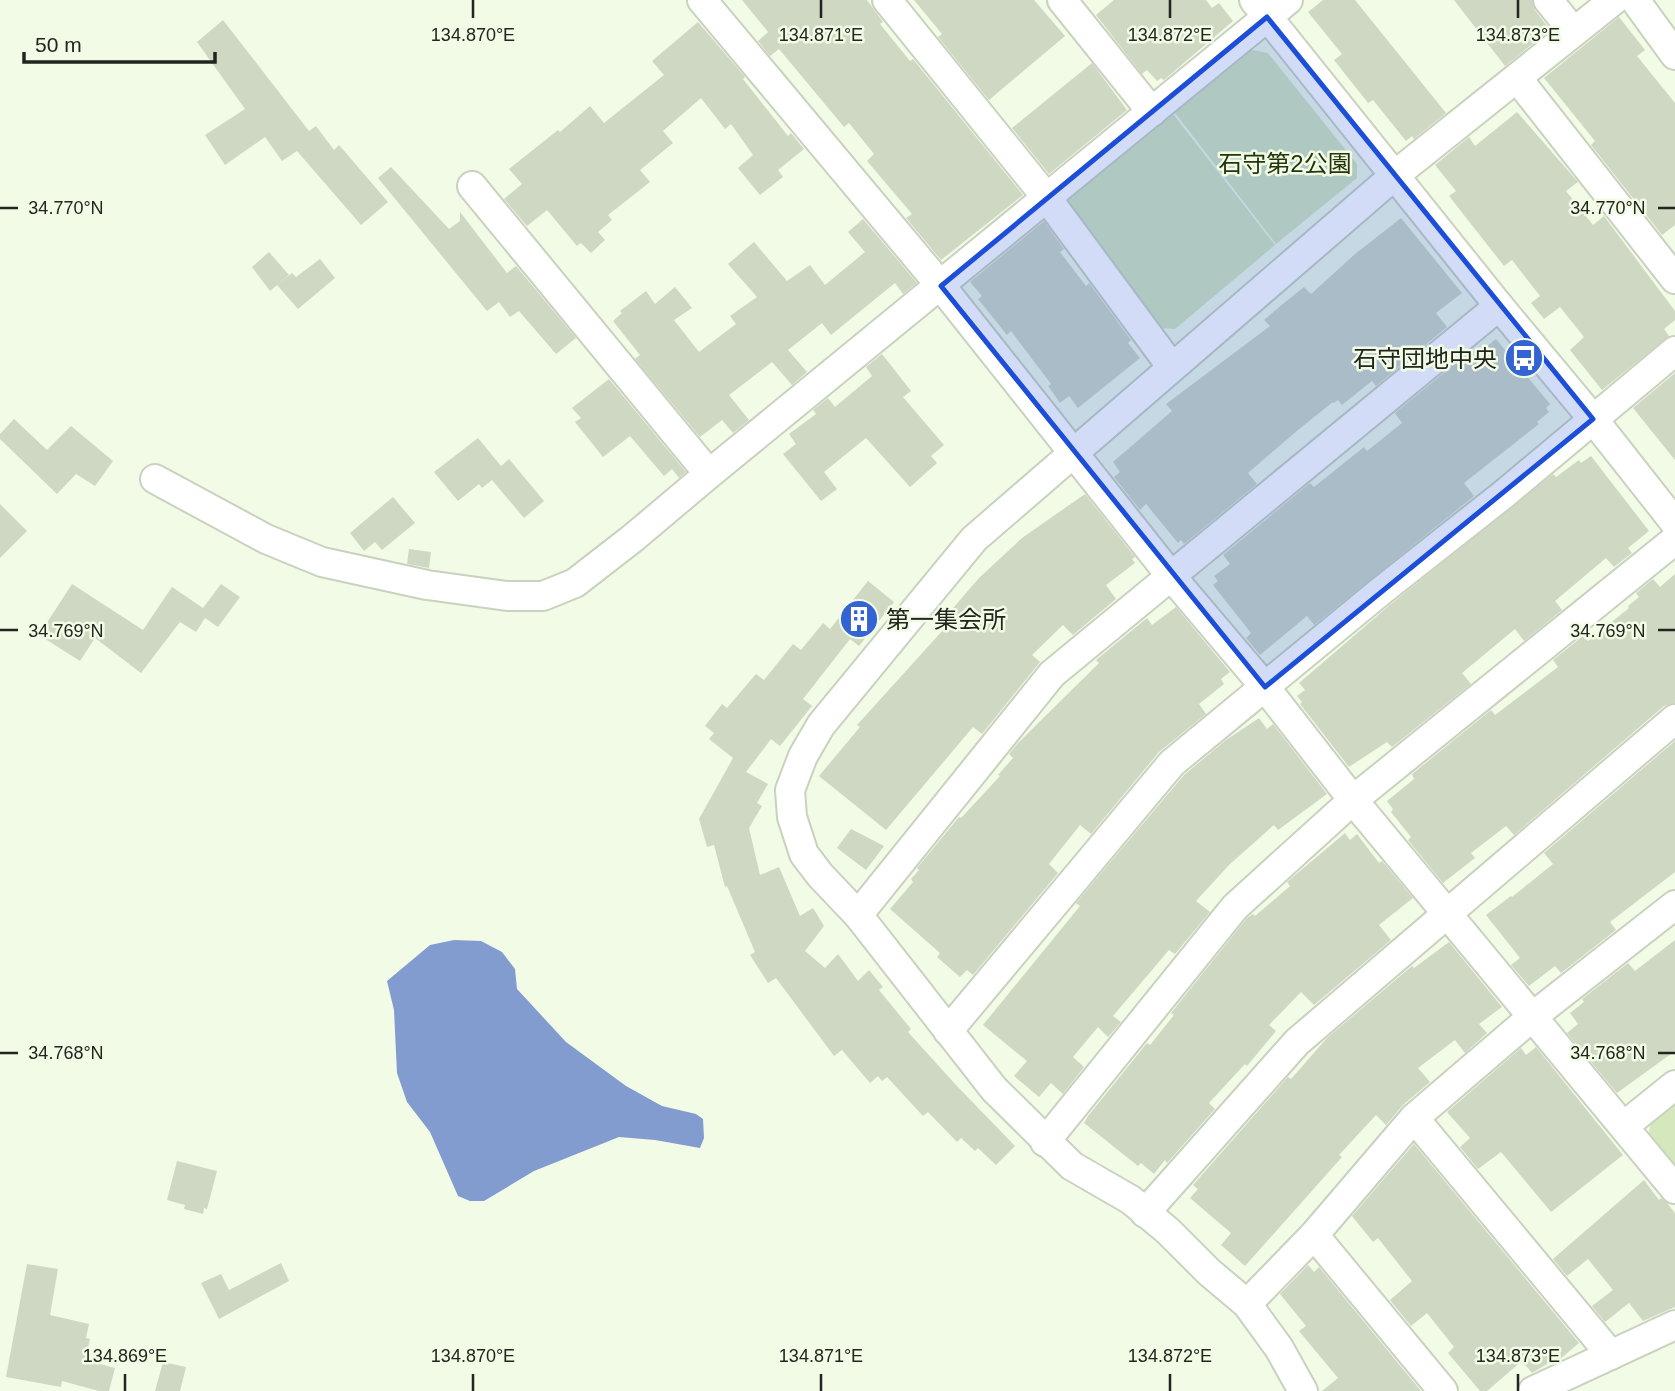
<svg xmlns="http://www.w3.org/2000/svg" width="1675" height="1391" viewBox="0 0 1675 1391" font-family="Helvetica,'Noto Sans JP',sans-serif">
  <rect width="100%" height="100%" fill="#f1fbe6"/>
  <!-- green -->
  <g fill="#d4e7bd">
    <path d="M1248,49L1268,53L1357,164V178L1276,244L1172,109Z"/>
    <path d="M1170,110L1275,245L1175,329L1159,328L1068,206V196Z"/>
    <path d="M1675,1101V1169L1648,1135L1652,1119Z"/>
  </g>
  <!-- water -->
  <path fill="#829cd0" d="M454,940L481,941L502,952L515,969L517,989L566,1042L626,1086L662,1106L696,1114L703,1119L704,1138L700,1148L655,1140L619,1137L534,1171L484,1201H470L458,1196L430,1132L407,1102L397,1073L394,1010L387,981L430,945Z"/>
  <!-- building -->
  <g fill="#ced8c3">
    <path d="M742,0H867L883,22L880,24L910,61L913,59L1023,195L941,260L906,218L912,214L867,161L874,154L849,123L844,127L779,49L770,56L758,41L768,32Z"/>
    <path d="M914,0H1034L1065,36L989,100L938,37L942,34Z"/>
    <path d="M1114,0H1206L1212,8L1219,3L1233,21L1164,80L1161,78L1157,81L1147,70L1142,74L1096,15Z"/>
    <path d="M1323,0H1355L1446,113L1414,139L1412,136L1406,141L1373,100L1368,103L1334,60L1342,54L1308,12Z"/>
    <path d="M1454,0H1532L1535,10L1550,30L1505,66Z"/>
    <path d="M1619,17L1645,50L1637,56L1675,103V225L1662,235L1591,145L1595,141L1544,78Z"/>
    <path d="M223,20L309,131L316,126L334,150L339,145L388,202L361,225L297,151L282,161L265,137L225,165L205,135L245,109L197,42Z"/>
    <path d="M698,22L745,77L743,79L788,136L791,133L804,149L778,170L783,177L760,195L738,168L753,155L731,124L725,129L701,98L663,131L673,143L640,170L650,182L608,215L612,220L598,232L605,240L591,253L582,244L580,243L577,246L547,210L527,226L504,199L522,184L509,169L558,130L560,132L590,106L604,123L664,75L652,61Z"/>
    <path d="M1092,63L1127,110L1049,174L1012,128Z"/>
    <path d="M1517,112L1578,182L1566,191L1593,225L1604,216L1675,311V320L1664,329L1669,336L1602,390L1570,350L1584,337L1560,307L1544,319L1531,303L1540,296L1512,260L1504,266L1449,196L1456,191L1435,165L1469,137L1475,146Z"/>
    <path d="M391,167L449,229L460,221V212L507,273L516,266L576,338L556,354L519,311L510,317L499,302L487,311L378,178Z"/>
    <path d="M1401,218L1462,293L1436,313L1447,327L1376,386L1372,381L1342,405L1338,400L1334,403L1333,402L1298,430L1248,473L1257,484L1184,544L1181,540L1178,543L1146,504L1140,510L1114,477L1120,472L1113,462L1172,411L1166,404L1270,326L1264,320L1279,307L1304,287L1311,294L1355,254Z"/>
    <path d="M863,219L917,283L903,294L895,283L831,335L822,323L788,350L807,372L792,385L772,362L729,395L749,420L733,433L722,420L700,437L635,359L640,355L613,321L622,313L620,311L646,291L655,304L675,287L692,308L674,320L699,352L736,324L730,316L757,297L728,264L754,242L787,281L810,265L825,285L865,252L848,232Z"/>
    <path d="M1044,221L1064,249L1060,252L1086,286L1089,283L1131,340L1128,343L1140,358L1078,408L1069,396L1060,403L1048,386L1051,384L1011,331L1007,335L978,299L982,296L970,282Z"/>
    <path d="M269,252L289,275L270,291L252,267Z"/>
    <path d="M320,259L335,278L298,309L277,285L292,273L296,277Z"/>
    <path d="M1496,339L1550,404L1546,408L1549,412L1537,422L1539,424L1464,483L1474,496L1314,625L1307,616L1260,655L1246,638L1251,633L1213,585L1218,581L1214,576L1230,564L1223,555L1310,483L1314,487L1364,447L1367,451L1402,423L1395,413L1468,353L1472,358Z"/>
    <path d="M882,354L911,391L903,397L944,445L931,456L937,463L910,487L866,438L824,472L837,489L821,501L783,454L796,444L789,434L816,414L813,410L828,398L835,407L872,376L866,367Z"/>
    <path d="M1675,373V460L1633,408Z"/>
    <path d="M609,379L686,472L679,478L672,469L664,476L630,436L603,457L575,422L581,418L572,408Z"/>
    <path d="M14,419L47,450L71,426L113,461L95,486L76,474L57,494L0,439V434Z"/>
    <path d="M478,438L501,466L509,459L544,501L524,518L492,480L482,488L479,484L458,501L434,472Z"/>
    <path d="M1591,456L1649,531L1628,548L1632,553L1614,567L1606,558L1555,601L1562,610L1524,641L1515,629L1462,673L1471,684L1392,747L1387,742L1349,767L1300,704L1302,702L1297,696L1305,690L1299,683L1391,604L1553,474L1556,477L1579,460L1581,463Z"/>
    <path d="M1085,494L1135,557L1132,559L1135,563L1106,585L1116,599L1073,635L1063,625L1032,655L1040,662L982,734L973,727L886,830L819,776L860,727L857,725L953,619L948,614L979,578L1022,538Z"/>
    <path d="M393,497L415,523L382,550L375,542L364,551L350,533Z"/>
    <path d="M0,504L27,531L0,558Z"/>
    <path d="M409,549L431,552L429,568L407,564Z"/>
    <path d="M1675,574V703L1664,706L1514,835L1506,826L1471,853L1475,858L1443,883L1408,840L1411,837L1391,812L1393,809L1387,801L1414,779L1412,774L1491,710L1495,715L1558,667L1553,660L1583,636L1588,641L1629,608L1628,606L1639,597L1636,593L1653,579L1660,587Z"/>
    <path d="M868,581L894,602L859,646L850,639L803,699L812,706L780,746L771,739L746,772L768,784L757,803L762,806L749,828L760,875L779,867L800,916L813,908L824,926L805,951L825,968L838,954L858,981L869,970L883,987L879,990L911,1029L908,1032L956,1085L1015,1146L996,1165L978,1148L975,1151L961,1138L957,1142L928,1112L923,1116L887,1077L882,1081L878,1076L870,1083L842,1050L834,1056L776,978L768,983L750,955L755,952L727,886L725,887L714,845L707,847L699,819L733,758L709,739L714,733L705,726L722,704L727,708L756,674L764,680L793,644L801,650L823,623L830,629Z"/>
    <path d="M72,584L143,630L172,587L203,608L221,584L240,597L218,627L205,618L196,632L180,622L141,673L95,638L80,661L39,635Z"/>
    <path d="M1176,607L1230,672L1221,679L1224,684L1199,704L1206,714L1159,752L1091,834L1080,825L1049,864L1058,873L973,975L967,970L960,977L937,957L940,953L890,909L913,882L911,879L919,870L917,868L959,817L961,818L1000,776L998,775L1013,758L1009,754L1017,744L1099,663L1096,660L1147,618L1152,625Z"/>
    <path d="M1259,718L1267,729L1273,724L1327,794L1278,830L1274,825L1230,864L1196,901L1210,912L1175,954L1169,950L1113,1016L1121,1022L1108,1037L1098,1027L1073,1057L1084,1067L1063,1094L1051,1083L1039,1097L1014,1076L1027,1061L983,1025L1080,906L1076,903L1184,775L1226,740Z"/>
    <path d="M1675,741V872L1610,922L1616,930L1561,973L1555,966L1529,986L1511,965L1520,958L1486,915L1511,896L1512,897L1553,864L1544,853Z"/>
    <path d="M851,829L884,846L866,870L837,848Z"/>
    <path d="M1345,833L1350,840L1357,834L1379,863L1382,861L1413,898L1379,925L1391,940L1314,1005L1301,992L1269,1025L1276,1031L1247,1066L1245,1064L1209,1103L1215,1109L1167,1163L1165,1160L1154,1174L1141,1163L1138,1166L1084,1123L1088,1116L1147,1043L1150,1045L1174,1015L1171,1013L1247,918L1253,914L1255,916L1290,886L1287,882Z"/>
    <path d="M1675,940V1051L1617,1093L1567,1033L1578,1024L1570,1013L1584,1002L1582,999L1628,963L1635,971Z"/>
    <path d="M1449,942L1502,1007L1479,1024L1487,1033L1465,1053L1455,1040L1418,1068L1430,1082L1403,1105L1386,1125L1376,1115L1339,1155L1342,1157L1245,1266L1221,1245L1231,1233L1190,1198L1198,1189L1193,1185L1288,1077L1291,1079L1327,1038L1412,966L1414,968Z"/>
    <path d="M1536,1047L1623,1155L1551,1212L1501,1152L1478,1169L1460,1147L1470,1138L1447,1112L1521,1048L1526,1055Z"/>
    <path d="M1414,1144L1579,1343L1559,1360L1554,1363L1552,1361L1532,1373L1522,1361L1487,1391H1480L1448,1353L1454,1347L1427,1313L1411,1326L1390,1300L1412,1281L1378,1238L1373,1242L1352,1216Z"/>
    <path d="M177,1161L217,1171L207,1209L204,1208L203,1214L184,1209L185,1205L167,1200Z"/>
    <path d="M1644,1180L1659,1200L1661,1198L1667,1203L1675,1213V1307L1643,1321L1629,1303L1605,1322L1592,1306L1613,1290L1588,1259L1567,1276L1553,1259Z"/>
    <path d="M281,1263L289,1281L219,1319L201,1283L221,1274L229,1290Z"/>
    <path d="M27,1264L58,1269L50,1315L89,1324L86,1338L90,1339L85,1360L115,1368L109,1391H99L62,1381L61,1387L6,1377Z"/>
    <path d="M1308,1265L1314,1272L1319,1267L1421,1391H1322L1338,1378L1299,1331L1306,1326L1280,1294Z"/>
    <path d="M163,1362L186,1367L180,1391H155Z"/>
  </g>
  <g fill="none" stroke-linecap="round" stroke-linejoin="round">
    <!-- minor casing -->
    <g stroke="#c9d2be" stroke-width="32">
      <g id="minor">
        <path d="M702,0L941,286L1171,576L1265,687L1353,800L1675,1189"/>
        <path d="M887,0L1047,198L1171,366"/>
        <path d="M1062,0L1152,112"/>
        <path d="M1254,0L1499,306L1593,419L1675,523"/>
        <path d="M1548,0L1573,31"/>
        <path d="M1635,0L1675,55"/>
        <path d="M1517,78L1675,279"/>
        <path d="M472,186L709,474"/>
        <path d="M155,479L266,539L322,562L427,585L507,596H543L575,583L633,538L709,474L1288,0"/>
        <path d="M858,915L1052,674L1499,306"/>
        <path d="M948,1031L1172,763L1381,591L1504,494L1675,351"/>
        <path d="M1414,1118L1611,1355"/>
        <path d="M1624,1126L1675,1085"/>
        <path d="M1045,1142L1235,907L1353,800L1675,540"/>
        <path d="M1145,1213L1297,1042L1675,719"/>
        <path d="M1314,1235L1443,1391"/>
        <path d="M1247,1304L1314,1235L1414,1118L1532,1017L1675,905"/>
        <path d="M1303,1391L1279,1348L1247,1304L1209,1272L1168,1231L1131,1200L1072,1166L994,1089L858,915L820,875L804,854L792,817L790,790L803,756L821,725L974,539L1395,175L1614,0"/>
        <path d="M1533,1391L1675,1325"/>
      </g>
    </g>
    <!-- minor -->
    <use href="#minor" stroke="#fff" stroke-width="28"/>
  </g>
  <!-- marked area -->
  <path fill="#1d4ed8" fill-opacity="0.2" stroke="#1d4ed8" stroke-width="5" stroke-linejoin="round" d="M1267,17L1593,419L1265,687L941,286Z"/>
  <!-- ticks -->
  <path fill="none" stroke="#21251d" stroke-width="2.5" d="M473,0V18M821,0V18M1170,0V18M1518,0V18M0,208H18M1658,208H1675M0,630H18M1658,630H1675M0,1053H18M1658,1053H1675M125,1374V1391M473,1374V1391M821,1374V1391M1170,1374V1391M1518,1374V1391"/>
  <!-- icons -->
  <defs>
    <g id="bus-disc" transform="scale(2.0125)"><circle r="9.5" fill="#3464d3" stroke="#f1fbe6"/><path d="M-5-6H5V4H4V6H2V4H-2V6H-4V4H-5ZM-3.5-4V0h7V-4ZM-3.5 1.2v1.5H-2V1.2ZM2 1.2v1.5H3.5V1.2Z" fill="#fff"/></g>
    <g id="building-disc" transform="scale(2.0125)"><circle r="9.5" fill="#3464d3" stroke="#f1fbe6"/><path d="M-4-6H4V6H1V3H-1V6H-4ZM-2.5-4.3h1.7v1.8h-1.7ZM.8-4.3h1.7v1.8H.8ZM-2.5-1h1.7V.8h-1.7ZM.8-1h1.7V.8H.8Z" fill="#fff"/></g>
  </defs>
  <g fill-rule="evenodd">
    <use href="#bus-disc" x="1524" y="358"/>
    <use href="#building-disc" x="859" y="619"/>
  </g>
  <g text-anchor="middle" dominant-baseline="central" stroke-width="5" stroke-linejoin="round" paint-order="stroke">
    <!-- park labels -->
    <g font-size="24" fill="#25350b" stroke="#f1fbe6">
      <text x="1285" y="163">石守第2公園</text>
    </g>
    <!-- poi labels -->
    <g font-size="24" fill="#21251d" stroke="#f1fbe6" text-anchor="end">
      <text x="1497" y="358">石守団地中央</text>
      <text x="886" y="619" text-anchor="start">第一集会所</text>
    </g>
  </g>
  <g font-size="18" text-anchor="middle" fill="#21251d" stroke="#f1fbe6" stroke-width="5" stroke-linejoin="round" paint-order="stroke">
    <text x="473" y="41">134.870°E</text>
    <text x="821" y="41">134.871°E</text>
    <text x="1170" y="41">134.872°E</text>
    <text x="1518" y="41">134.873°E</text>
    <text x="66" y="214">34.770°N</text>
    <text x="1608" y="214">34.770°N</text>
    <text x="66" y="637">34.769°N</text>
    <text x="1608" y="637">34.769°N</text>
    <text x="66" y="1059">34.768°N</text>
    <text x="1608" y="1059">34.768°N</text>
    <text x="125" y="1362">134.869°E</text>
    <text x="473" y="1362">134.870°E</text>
    <text x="821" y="1362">134.871°E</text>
    <text x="1170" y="1362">134.872°E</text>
    <text x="1518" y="1362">134.873°E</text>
  </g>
  <!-- scale -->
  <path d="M24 52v10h191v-10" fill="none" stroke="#21251d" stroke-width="3.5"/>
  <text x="35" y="52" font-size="21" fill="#21251d" stroke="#f1fbe6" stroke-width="5" paint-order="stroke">50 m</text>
</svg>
